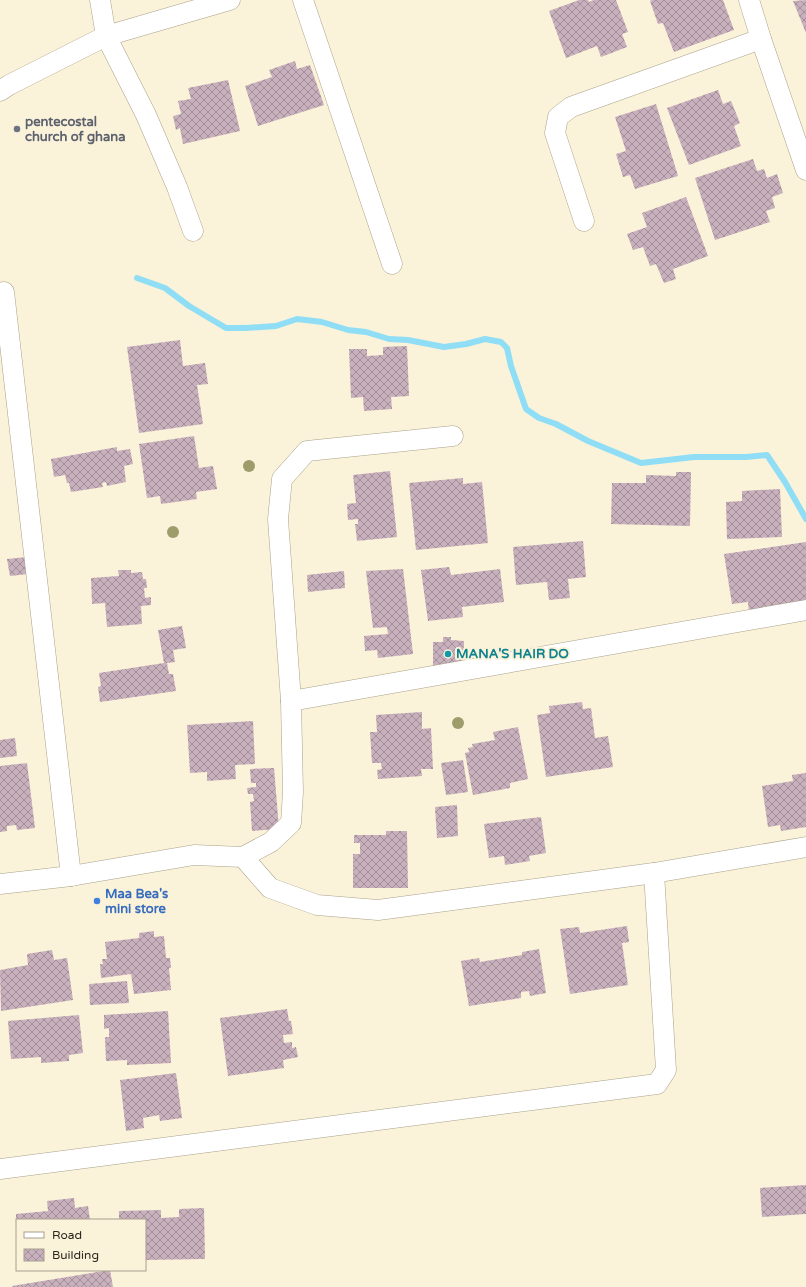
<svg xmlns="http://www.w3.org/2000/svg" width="806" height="1287" viewBox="0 0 806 1287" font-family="'Varela Round',sans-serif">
  <defs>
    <pattern id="building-cross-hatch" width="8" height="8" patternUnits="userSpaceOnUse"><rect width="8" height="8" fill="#c9b0bd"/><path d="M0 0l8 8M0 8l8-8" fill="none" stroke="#a38f99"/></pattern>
  </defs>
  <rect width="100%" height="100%" fill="#fbf2da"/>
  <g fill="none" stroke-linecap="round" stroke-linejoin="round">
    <!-- stream -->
    <path stroke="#90def5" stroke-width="6" d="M137,278L165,288L189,306L226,328H246L276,326L297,319L322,322L348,330L366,332L389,339L408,340L444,347L466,344L485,339L501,342L507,348L511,366L526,409L539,418L556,424L588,441L641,463L694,457H746L767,455L785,482L806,519"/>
  </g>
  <!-- building -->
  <g fill="url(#building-cross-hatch)">
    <path d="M579,0H588L589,2L594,0H616L628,32L622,34L627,47L601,57L597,46L566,58L549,11Z"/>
    <path d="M652,0H723L734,30L674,52L663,23L658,24L650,1Z"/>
    <path d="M806,0V33L793,1Z"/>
    <path d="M295,61L297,69L310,65L324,105L258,126L245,86L272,77L269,70Z"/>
    <path d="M228,80L240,131L183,144L180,128L176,130L173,116L181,114L178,101L191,99L188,88Z"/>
    <path d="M718,90L723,104L731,101L740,123L734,126L741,146L689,165L667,108Z"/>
    <path d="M656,104L678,176L635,189L630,175L623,177L616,154L626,151L615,117Z"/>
    <path d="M753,159L757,171L764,169L767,178L777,174L783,193L772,197L775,208L766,211L770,222L715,240L695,178Z"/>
    <path d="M686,197L708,256L673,269L676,279L664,283L656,264L650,266L643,247L633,250L627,234L647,227L642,213Z"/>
    <path d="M180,340L183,366L205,363L208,384L197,385L203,424L139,433L127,347Z"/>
    <path d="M407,346L409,396L391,397L392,409L364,411L363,397L351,398L349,349H367V356L383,355V347Z"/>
    <path d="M194,436L199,468L213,466L217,489L196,492L197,499L161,504L160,496L147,498L139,444Z"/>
    <path d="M117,447V451L130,449L133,464L124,466L126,482L107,486L106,482L102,483L103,487L71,492L69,483H67L65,475L54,477L51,459Z"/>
    <path d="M390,471L397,537L357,541L355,524H358V519L348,520L347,504L356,503L353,475Z"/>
    <path d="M676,472H691L690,526L611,524L612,483H646V475L676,476Z"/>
    <path d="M463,478V484L482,482L488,543L416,550L409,483Z"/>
    <path d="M780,489L782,537L727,539L726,502L742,501V491Z"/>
    <path d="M583,541L586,577L568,579L570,598L549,600L547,582L516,585L513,547Z"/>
    <path d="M806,542V603L749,612L748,602L732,604L724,554Z"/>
    <path d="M27,557L28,574L10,576L7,559Z"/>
    <path d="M449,567L451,575L500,569L504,602L462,607L463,617L428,621L421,570Z"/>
    <path d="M403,569L413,654L378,658L377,650L365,651L364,636L388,634L387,627L373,628L366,571Z"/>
    <path d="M118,570H131V573L142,572L143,579H146L147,588H144L145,598L151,597V605L141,606L142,624L107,627L105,603L92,604L91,578L119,576Z"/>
    <path d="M344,571L345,588L308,592L307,575Z"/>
    <path d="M182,626L186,648L173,650L175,662L167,663L169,674H173L176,691L100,702L98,687L101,686L99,673L164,663L158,630Z"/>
    <path d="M443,637H451V640L464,641V667L433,666V642H443Z"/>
    <path d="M582,702L583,709L591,708L595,738L608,736L613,767L546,777L537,715L550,713L549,706Z"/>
    <path d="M422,712V729L431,728L433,769H421L422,776L378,779L377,770L382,769L381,763H372L370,732H377L376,715Z"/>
    <path d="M253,721L255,764L235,765L236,779L207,781V772L190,773L187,725Z"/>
    <path d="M518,727L528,779L510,783V788L473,795L465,753L469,752L468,748L473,747L472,744L495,740L493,732Z"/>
    <path d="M15,738L17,756L0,758V740Z"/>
    <path d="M463,760L468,792L446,795L441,763Z"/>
    <path d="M27,763L35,828L17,830L16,825L7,826V831L0,832V766Z"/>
    <path d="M274,768L279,829L252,831L250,802L254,801L253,794H248L247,788L256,787V783H251L250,769Z"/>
    <path d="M806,773V827L781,831L780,825L768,827L762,786L793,781L792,775Z"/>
    <path d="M457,805L458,836L437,838L435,807Z"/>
    <path d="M541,817L546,853L529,856L530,861L505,865L504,856L489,858L484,824Z"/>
    <path d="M386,831H407L408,888H353V854H360V843H354V835H386Z"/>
    <path d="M627,926L629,942L622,943L628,985L570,994L560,929L579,927L580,933Z"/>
    <path d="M154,931V937L164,936L166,958H170L171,968H169L171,990L134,994L131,974L101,978L100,964H103L102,959H107L105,942L139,938V933Z"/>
    <path d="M539,949L546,993L530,996L529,991L521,992V998L469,1006L461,961L479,958L480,962L522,955V952Z"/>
    <path d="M52,950L54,960L67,958L73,1000L1,1011L0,970L28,965L27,954Z"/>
    <path d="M127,981L129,1003L90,1005L89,984Z"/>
    <path d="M287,1009L289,1021H291L293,1034L283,1035L284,1043L292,1042V1048L296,1047L298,1057L283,1060L284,1068L228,1076L220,1018Z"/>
    <path d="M168,1011L171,1063L127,1065V1060L106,1061L105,1037H109V1028L104,1029V1015Z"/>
    <path d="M79,1015L83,1053L69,1055V1061L41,1063V1057L11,1059L8,1021Z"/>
    <path d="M176,1073L182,1118L160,1121L159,1115L143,1118L144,1128L126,1131L120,1080Z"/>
    <path d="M806,1185V1214L762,1217L760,1188Z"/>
    <path d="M74,1198L75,1208L88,1206L90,1220H16V1214L48,1211L47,1201Z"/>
    <path d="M204,1208L205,1259L145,1260V1220H119V1211L161,1210V1218L179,1217V1209Z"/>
    <path d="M110,1270L113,1287H12V1286Z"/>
  </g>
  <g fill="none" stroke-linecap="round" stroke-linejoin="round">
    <!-- street casing -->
    <g stroke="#a9a18a" stroke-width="21">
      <g id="street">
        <path d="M100,0L106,36L146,115L177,187L193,231"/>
        <path d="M303,0L392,264"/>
        <path d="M749,0L761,39L806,170"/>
        <path d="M0,91L9,85L106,36L230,0"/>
        <path d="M584,221L555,133L558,117L571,107L761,39"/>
        <path d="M4,292L71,876"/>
        <path d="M291,701L806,610"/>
        <path d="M243,857L270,888L317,905L378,910L654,873L806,847"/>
        <path d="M0,884L71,876L194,855L243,857L271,842L291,823L293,792L291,701L278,519L282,479L307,451L453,436"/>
        <path d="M0,1169L657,1084L666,1070L654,873"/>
      </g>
    </g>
    <!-- street -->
    <use href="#street" stroke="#fff" stroke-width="20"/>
  </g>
  <!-- trees -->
  <g fill="#9e9c6a">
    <circle cx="249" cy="466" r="6"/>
    <circle cx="173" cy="532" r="6"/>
    <circle cx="458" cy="723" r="6"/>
  </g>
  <!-- markers -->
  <circle fill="#6b7280" stroke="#fbf2da" stroke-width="1.5" cx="17" cy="129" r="4"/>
  <circle fill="#0f9aa8" stroke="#fbf2da" stroke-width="1.5" cx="448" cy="654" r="4"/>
  <circle fill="#3f7fe0" stroke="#fbf2da" stroke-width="1.5" cx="97" cy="901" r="4"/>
  <g text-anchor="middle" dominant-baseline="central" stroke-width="4" stroke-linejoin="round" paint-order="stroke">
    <!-- worship labels -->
    <g font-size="13" font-weight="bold" fill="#5b616d" stroke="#fbf2da" text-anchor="start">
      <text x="25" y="122">pentecostal<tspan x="25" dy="15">church of ghana</tspan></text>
    </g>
    <!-- culture labels -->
    <g font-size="13" font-weight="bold" fill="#0d838f" stroke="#fbf2da" text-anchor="start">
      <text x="456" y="654">MANA'S HAIR DO</text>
    </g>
    <!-- shop labels -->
    <g font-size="13" font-weight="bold" fill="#366cbe" stroke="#fbf2da" text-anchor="start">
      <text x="105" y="894">Maa Bea's<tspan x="105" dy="15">mini store</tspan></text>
    </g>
  </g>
  <!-- legend -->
  <rect x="16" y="1219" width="130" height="52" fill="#fbf2da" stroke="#a7a08e"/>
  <rect x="24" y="1232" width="20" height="6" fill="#ffffff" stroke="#a7a08e"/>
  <text x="52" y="1239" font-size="12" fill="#2a261d">Road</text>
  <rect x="24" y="1249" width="20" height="12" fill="url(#building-cross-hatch)" stroke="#a7a08e"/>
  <text x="52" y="1259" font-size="12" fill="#2a261d">Building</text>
</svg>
